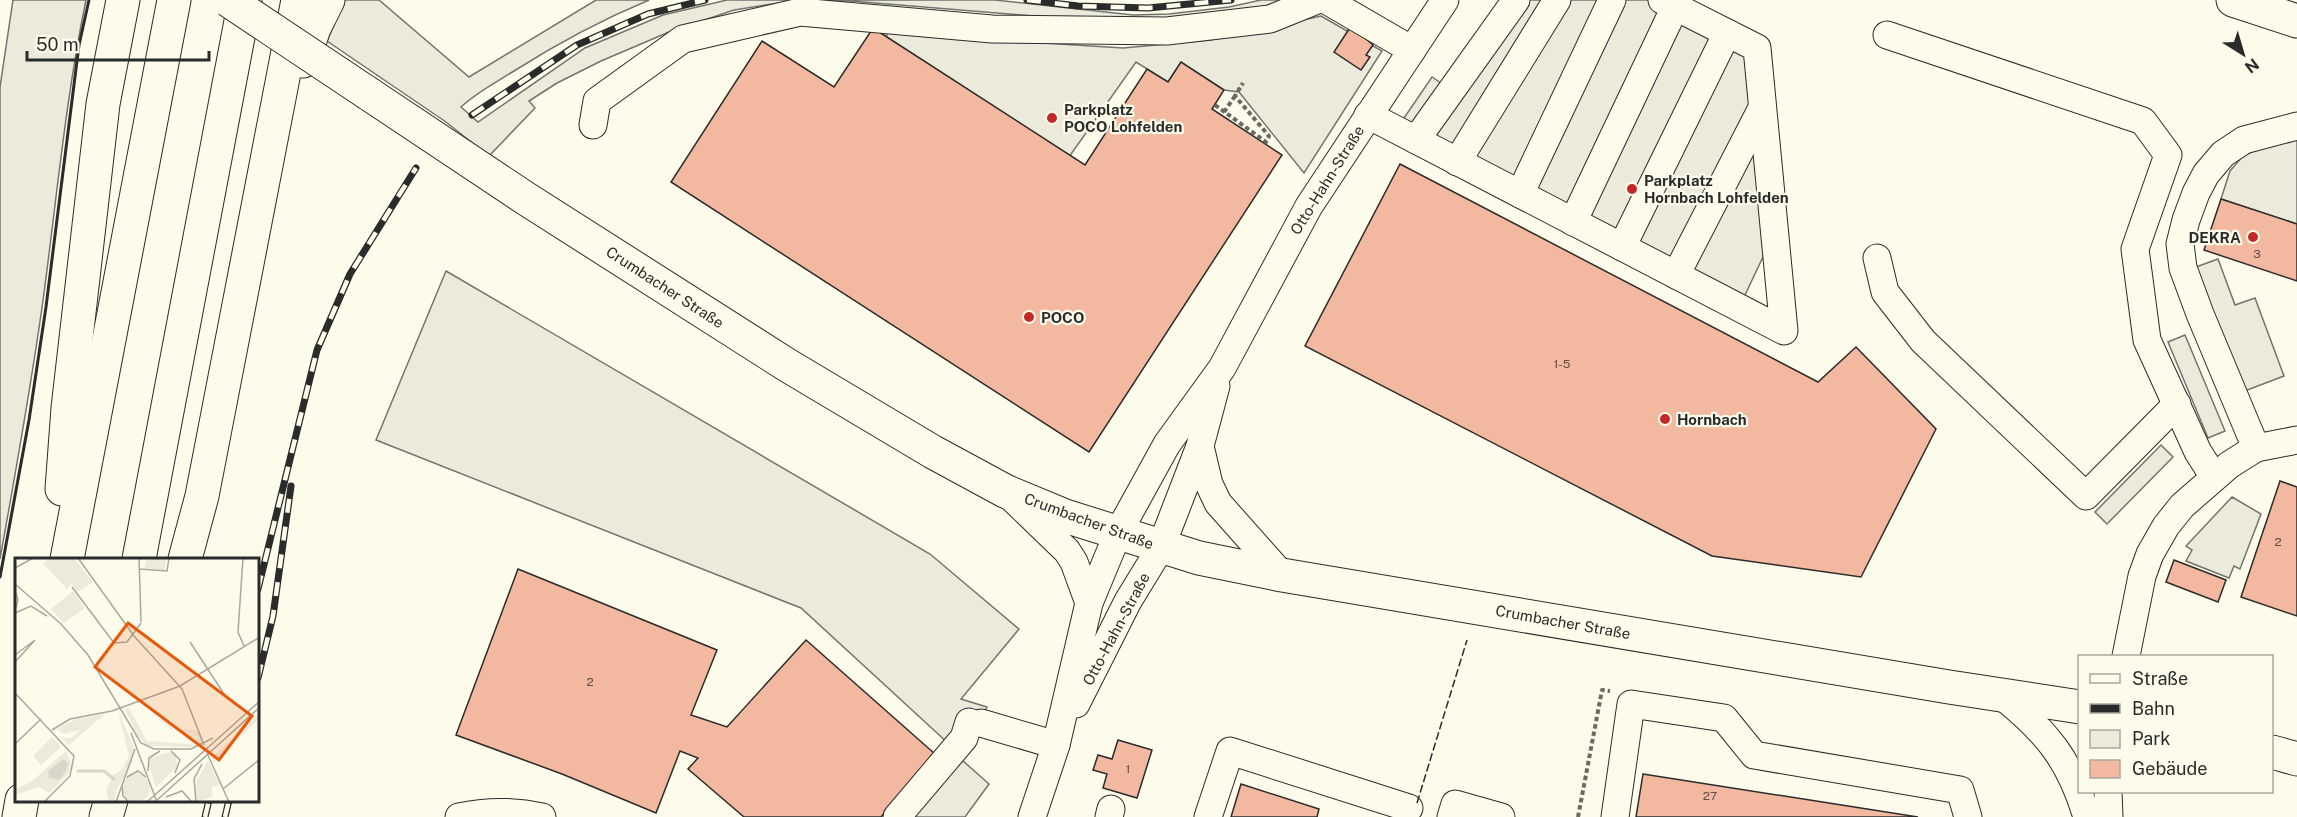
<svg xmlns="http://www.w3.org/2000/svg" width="2297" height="817" viewBox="0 0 2297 817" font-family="'Public Sans',sans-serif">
  <rect width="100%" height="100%" fill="#fdfbea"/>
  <!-- green -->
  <g fill="#ecebdb" stroke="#74746e" stroke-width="1.5">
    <path d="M13,0H86C66,97 57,195 44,293C32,382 16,470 0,559V87Z"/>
    <path d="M345,0H379L469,77L596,0H649C601,20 558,43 514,71C495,83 477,92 461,107L478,122L585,48L663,15L727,0H995L1133,15L1169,14L1229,7L1261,0H1290L1253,13L1106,22L851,1L798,0L734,10L669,32L601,61L557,83L529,101L535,108L489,156L446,122L327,41Z"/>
  </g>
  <!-- parking -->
  <g fill="#eceadb" stroke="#74746e" stroke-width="1.5">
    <path d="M1507,0H1682L1774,81L1771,240L1736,314L1391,137L1432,77L1447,87Z"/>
    <path d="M1321,16L1382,51L1304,173L1239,92L1224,90L1181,62L1168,82L1136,62L1069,157L884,40L889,31L997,40L1123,48L1211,40Z"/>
    <path d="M2297,138V224L2221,199L2230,171L2243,156L2263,147Z"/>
    <path d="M2218,259L2235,305L2255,298L2284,376L2242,392L2196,267Z"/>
    <path d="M446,271L930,554L1019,629L961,699L987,707L962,760L989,784L965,817H887L949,744L801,608L376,440Z"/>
    <path d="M2185,335L2225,431L2208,438L2168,342Z"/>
    <path d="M2161,445L2173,457L2107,524L2095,512Z"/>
    <path d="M2232,497L2261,514L2240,569L2234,566L2229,578L2186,561L2192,550L2186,546Z"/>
  </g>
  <!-- building -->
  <g fill="#f2b8a0" stroke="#2b2b2b" stroke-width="1.5">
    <path d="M1351,26L1373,45L1366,55L1370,57L1361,70L1334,52Z"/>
    <path d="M873,28L1085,165L1147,69L1168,82L1181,62L1224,90L1212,109L1282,155L1089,452L671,182L762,41L834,87Z"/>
    <path d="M1400,164L1818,382L1856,347L1936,429L1861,577L1712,556L1305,346Z"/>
    <path d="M2221,199L2297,224V281L2204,250Z"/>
    <path d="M2280,481L2297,487V616L2241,597Z"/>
    <path d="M2174,560L2226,580L2218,602L2166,582Z"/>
    <path d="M518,569L717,650L691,715L727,727L806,640L935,754L881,817H744L688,769L698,758L680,751L656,813L562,774L456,735Z"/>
    <path d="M1118,740L1152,750L1137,798L1103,788L1107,774L1093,770L1098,755L1112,759Z"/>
    <path d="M1643,774L1918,817H1636Z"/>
    <path d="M1241,784L1319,809L1317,817H1231Z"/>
  </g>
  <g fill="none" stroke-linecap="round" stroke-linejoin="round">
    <!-- minor casing -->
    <g stroke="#2b2b2b" stroke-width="29">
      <g id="minor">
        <path d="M1326,0L1412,50"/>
        <path d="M1887,35L2143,121L2168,155L2135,249L2147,340L2198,452L2214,477"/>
        <path d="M1368,115L1784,331L1757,48L1662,0"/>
        <path d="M593,125L597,101L683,39L800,12L992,29L1167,31L1270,19L1317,0"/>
        <path d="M1416,140L1516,0"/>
        <path d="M1457,162L1557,0"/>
        <path d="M1520,194L1612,0"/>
        <path d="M1573,222L1675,7"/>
        <path d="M1622,247L1727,33"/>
        <path d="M1877,258L1885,292L1923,341L2086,496L2177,404"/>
        <path d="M1676,275L1762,108"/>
        <path d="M1200,446L1209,484L1218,503L1282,575"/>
        <path d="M2256,448L2200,314L2183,268L2180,244L2186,220L2196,193L2206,174L2223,154L2244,140L2297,126"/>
        <path d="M1010,496L1067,551L1074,562L1089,603"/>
        <path d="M2126,656L2142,576L2150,554L2166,526L2182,506L2229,465L2256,448L2297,440"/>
        <path d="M2002,696C2047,732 2070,760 2087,817"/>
        <path d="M1076,704L1128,601L1161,547L1200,446L1216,386"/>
        <path d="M981,723L1056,745"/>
        <path d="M2108,792L2109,817"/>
        <path d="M459,817C486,811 515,811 542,817"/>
        <path d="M897,817L964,738L969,722"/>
        <path d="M1032,817L1056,745L1089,603L1118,533L1167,444L1222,368L1309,206L1445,0"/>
        <path d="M1109,817L1111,809"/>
        <path d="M1208,817L1230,751L1409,808"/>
        <path d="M1451,817L1455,804L1501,817"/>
        <path d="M1615,817L1631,704L1724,718L1754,755L1960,790L1968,817"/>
      </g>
    </g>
    <!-- major casing -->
    <g stroke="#2b2b2b" stroke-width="35">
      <g id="major">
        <path d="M369,94L525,198L787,365L933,452L1005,491L1065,516L1199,558L1282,575L1949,687L2080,707"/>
        <path d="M2272,752L2297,759"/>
      </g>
    </g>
    <!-- highway casing -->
    <g stroke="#2b2b2b" stroke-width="35">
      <g id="highway">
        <path d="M2233,0L2297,21"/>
        <path d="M303,61L314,28L328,0"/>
        <path d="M62,489L68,408L103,104L123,0"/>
        <path d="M67,559L174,0"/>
        <path d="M139,559L245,0"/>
        <path d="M185,559L202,496L298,0"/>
        <path d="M19,817L22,800"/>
        <path d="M106,817L111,800"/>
      </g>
    </g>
    <!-- path -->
    <g stroke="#6a6964" stroke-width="4" stroke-dasharray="4.5 3" stroke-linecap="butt">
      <path d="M1215,105L1266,142L1269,136L1235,96L1243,83"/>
      <path d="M1224,112L1235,96"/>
      <path d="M1578,817L1602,690L1610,691"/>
    </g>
    <!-- minor -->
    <use href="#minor" stroke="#fdfbea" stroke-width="27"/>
    <!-- major -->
    <use href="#major" stroke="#fdfbea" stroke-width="33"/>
    <!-- highway -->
    <use href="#highway" stroke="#fdfbea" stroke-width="33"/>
    <!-- rail casing -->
    <g stroke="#2b2b2b" stroke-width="7">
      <g id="rail">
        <path d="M1027,0L1078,6L1148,8L1231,0"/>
        <path d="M472,115L577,45L648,14L705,0"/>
        <path d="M258,589L317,350L350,274L416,168"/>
        <path d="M258,678L273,616L291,486"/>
        <path d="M205,817L209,800"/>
        <path d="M225,817L229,800"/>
      </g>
    </g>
    <!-- rail -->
    <use href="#rail" stroke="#fdfbea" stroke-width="4.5" stroke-dasharray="14" stroke-linecap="butt"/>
    <!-- major-bridge casing -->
    <g stroke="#2b2b2b" stroke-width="35" stroke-linecap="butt">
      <path id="major-bridge" d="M228,0L369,94"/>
    </g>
    <!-- major-bridge -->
    <use href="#major-bridge" stroke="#fdfbea" stroke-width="33"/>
    <!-- fence -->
    <path stroke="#2b2b2b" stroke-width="1.5" stroke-dasharray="8 3" stroke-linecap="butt" d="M1417,803L1467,640"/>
    <!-- wall -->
    <path stroke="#2b2b2b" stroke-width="3" d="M0,577L29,420L46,307L79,45L89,0"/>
  </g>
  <!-- markers -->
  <g fill="#c62828" stroke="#fdfbea" stroke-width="2">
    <circle cx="1052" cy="118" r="6"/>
    <circle cx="1632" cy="189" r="6"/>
    <circle cx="2253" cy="237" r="6"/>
    <circle cx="1029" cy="317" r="6"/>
    <circle cx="1665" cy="419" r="6"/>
  </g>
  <g text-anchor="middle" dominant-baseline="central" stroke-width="4.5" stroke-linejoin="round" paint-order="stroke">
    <!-- number labels -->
    <g font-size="12" fill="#5d4e48">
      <text x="2257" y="254">3</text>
      <text x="1562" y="364">1-5</text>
      <text x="2278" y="542">2</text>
      <text x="590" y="682">2</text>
      <text x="1128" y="769">1</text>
      <text x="1710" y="796">27</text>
    </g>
    <!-- poi labels -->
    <g font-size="15" font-weight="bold" fill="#2b2b2b" stroke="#fdfbea" text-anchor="start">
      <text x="1064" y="109">Parkplatz<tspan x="1064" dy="17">POCO Lohfelden</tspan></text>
      <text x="1644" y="180">Parkplatz<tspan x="1644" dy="17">Hornbach Lohfelden</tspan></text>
      <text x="2241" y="237" text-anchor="end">DEKRA</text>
      <text x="1041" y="317">POCO</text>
      <text x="1677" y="419">Hornbach</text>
    </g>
    <!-- street labels -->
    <g font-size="15" fill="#2b2b2b" stroke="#fdfbea">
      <text transform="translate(1327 180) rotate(-58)">Otto-Hahn-Straße</text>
      <text transform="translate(665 287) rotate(33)">Crumbacher Straße</text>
      <text transform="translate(1089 521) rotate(20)">Crumbacher Straße</text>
      <text transform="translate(1563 622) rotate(10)">Crumbacher Straße</text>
      <text transform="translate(1116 629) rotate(-62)">Otto-Hahn-Straße</text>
    </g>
  </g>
  <!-- overview -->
  <g transform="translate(15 558)">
    <rect width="244" height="244" fill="#fdfbea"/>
    <path d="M36,0H59L78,24L62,34L57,25L52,31L28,5ZM132,0H151L150,12L129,10ZM58,33L70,50L49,65L36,51ZM135,149L142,153L165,171L184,173L188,186L182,189L132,188L121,175L110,151L114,150L132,183L184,187L182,178L163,177L183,176L169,174L153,165L159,173L141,160L148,162ZM103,153L119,190L117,205L101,233L100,244H94L91,233L98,217L107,212L114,198ZM244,155V161L198,205L197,200ZM90,156L54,187L47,180H56L66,172L49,176L42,171L58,162ZM37,179L46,189L26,207L18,198ZM51,193L56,203L54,215L34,235L25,229L0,237V231L17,223ZM49,201L51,213L41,222L33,213ZM154,194L161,197L162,209L141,229L134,208L136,200ZM193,202L205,227L196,229L198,238L182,244L180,227ZM107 230a14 14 0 1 1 28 0a14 14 0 1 1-28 0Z" fill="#ecebdb" fill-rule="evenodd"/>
    <path d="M48,201L53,205L51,213L44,222L34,220L33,213Z" fill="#d8d7c9"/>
    <path fill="none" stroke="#d8d7c9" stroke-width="3" d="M62,213H89L100,222"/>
    <path fill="none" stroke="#a9a89e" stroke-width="1.5" d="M63,0L119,78L167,131L189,187M124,0L126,64M228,0L223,74L229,88M0,10L18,0M125,11L152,13L154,0M0,26L46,66L73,97L126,185L139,191H176L198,180M57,29L99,85L112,84L126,65M0,32L3,42L0,53M0,55L16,48L32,58M175,84L211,139M0,97L20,82L0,104M0,135L59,198L55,218L29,244M37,172L55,161L97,153L165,128L245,79M116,175L142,244M0,186L26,161M156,193L165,202L160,215M192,195L214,244M133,213L134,200L145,193M112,219L123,213L131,219M107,227L108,238L114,244M208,231L245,201M151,239L167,233L177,244M141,243L245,149M101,244L120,191M132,244L245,143M181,244L179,221L187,206"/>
    <path fill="#e8590c" fill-opacity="0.15" stroke="#e8590c" stroke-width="3" d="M113,65L237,158L204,202L80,109Z"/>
    <rect width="244" height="244" fill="none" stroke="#2b2b2b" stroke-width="3"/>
  </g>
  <!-- legend -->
  <rect x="2078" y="655" width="195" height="138" fill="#fdfbea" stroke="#a9a89e" stroke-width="1.5"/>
  <rect x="2090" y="674" width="30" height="9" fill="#fdfbea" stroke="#a9a89e" stroke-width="1.5"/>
  <text x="2132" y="685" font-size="18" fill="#2b2b2b">Straße</text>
  <rect x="2090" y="704" width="30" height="9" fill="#2b2b2b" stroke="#a9a89e" stroke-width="1.5"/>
  <text x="2132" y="715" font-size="18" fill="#2b2b2b">Bahn</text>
  <rect x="2090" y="730" width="30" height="18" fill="#ecebdb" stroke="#a9a89e" stroke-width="1.5"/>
  <text x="2132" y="745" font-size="18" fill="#2b2b2b">Park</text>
  <rect x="2090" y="760" width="30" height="18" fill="#f2b8a0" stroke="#a9a89e" stroke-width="1.5"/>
  <text x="2132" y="775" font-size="18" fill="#2b2b2b">Gebäude</text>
  <!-- north arrow -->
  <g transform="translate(2243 54) rotate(143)" stroke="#fdfbea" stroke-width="4.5" paint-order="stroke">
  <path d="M0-4.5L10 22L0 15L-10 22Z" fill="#2b2b2b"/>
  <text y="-9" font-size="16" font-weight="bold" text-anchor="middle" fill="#2b2b2b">N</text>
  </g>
  <!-- scale -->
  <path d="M27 51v9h182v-9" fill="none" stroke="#2b2b2b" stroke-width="3"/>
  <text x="36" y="51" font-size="18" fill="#2b2b2b" stroke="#fdfbea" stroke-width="4.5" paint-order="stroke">50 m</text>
</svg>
